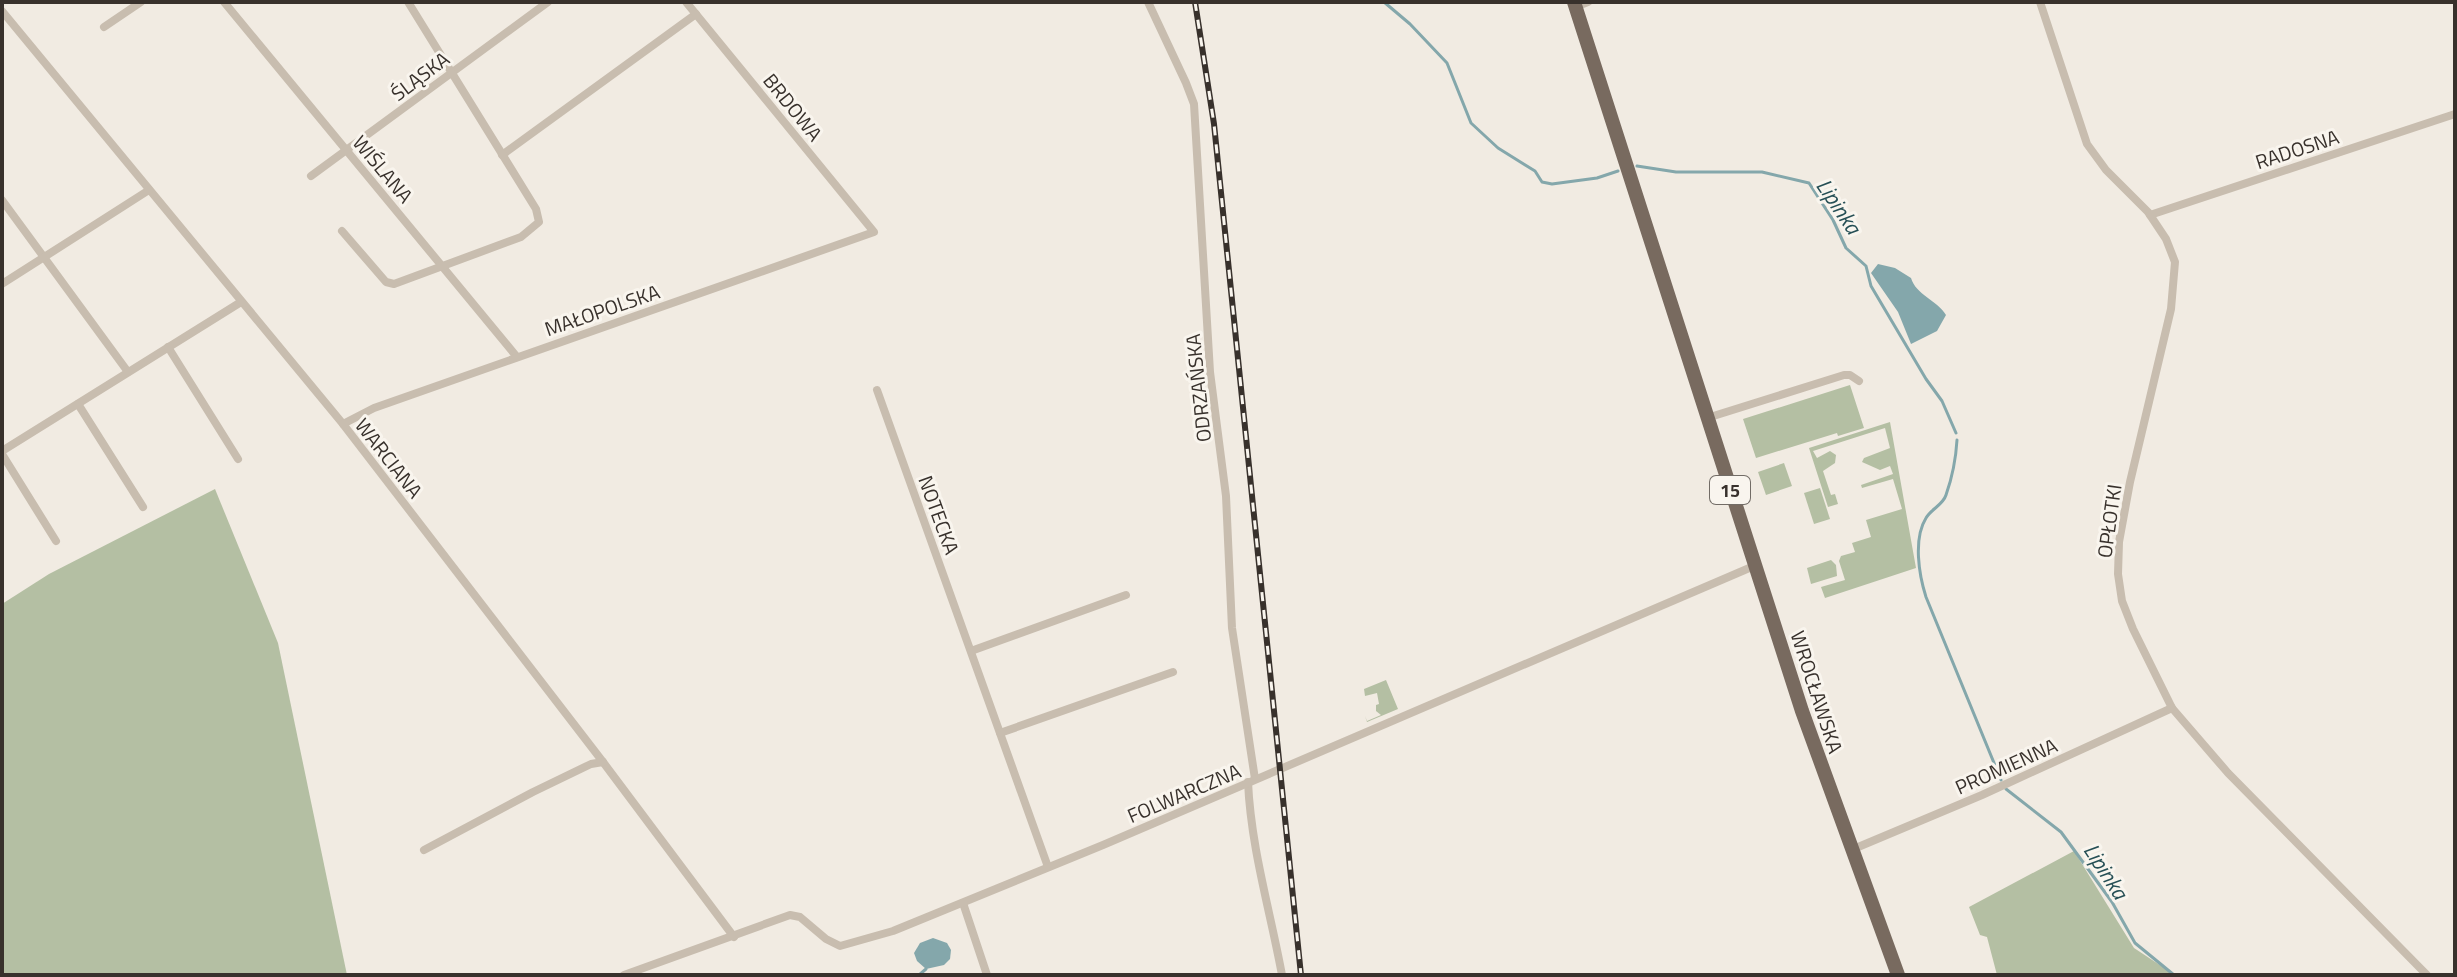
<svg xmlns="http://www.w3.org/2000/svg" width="2457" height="977" viewBox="0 0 2457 977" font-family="'Titillium Web',sans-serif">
  <rect width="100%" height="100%" fill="#f1ebe2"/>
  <!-- green -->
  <g fill="#b4bfa3">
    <path d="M1850,385L1864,428L1838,436L1837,433L1756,458L1743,419Z"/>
    <path d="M1890,422L1916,568L1825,598L1821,587L1845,580L1839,561L1841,556L1855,552L1852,543L1871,537L1866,520L1902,509L1893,479L1862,488L1861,485L1893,474L1890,466L1880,470L1862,462L1864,458L1890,448L1885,428L1813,451L1817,458L1830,451L1836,455L1835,463L1823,471L1831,495L1835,494L1838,504L1828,507L1809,448Z"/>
    <path d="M1784,463L1792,486L1766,495L1758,472Z"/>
    <path d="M1820,488L1830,519L1814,524L1804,493Z"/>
    <path d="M215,489L278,643L347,975H2V604L49,574Z"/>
    <path d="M1831,560L1836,565L1837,576L1811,584L1807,568Z"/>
    <path d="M1386,680L1398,709L1367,722L1365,716L1367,721L1381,715L1376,711V705L1379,704L1377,693L1365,696L1364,689Z"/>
    <path d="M2074,851L2134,948L2175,975H1997L1987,937L1980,935L1969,907Z"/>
  </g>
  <!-- water -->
  <g fill="#84a7ab">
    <path d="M1878,264L1895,268L1911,278C1916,295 1937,300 1946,315L1937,331L1911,344L1898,312L1871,273Z"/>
    <path d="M933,938L947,943L951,950L950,959L944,965L926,969L917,961L914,953L920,943Z"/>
  </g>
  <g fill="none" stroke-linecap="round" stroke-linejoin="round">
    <!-- stream -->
    <g stroke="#84a7ab" stroke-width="3">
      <path d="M1384,2L1410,24L1447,63L1471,123L1498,148L1535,171L1542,182L1552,184L1597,178L1618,171"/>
      <path d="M1637,166L1676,172H1762L1809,183L1833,220L1846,248L1866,266L1871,286L1926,379L1942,401L1956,433"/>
      <path d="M1957,440C1956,457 1952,478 1946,495C1943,505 1931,509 1926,518C1913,539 1919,575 1926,597L2001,780"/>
      <path d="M2006,789L2061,832L2112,902L2135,943L2174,975"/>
      <path d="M919,975L926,969"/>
    </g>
    <!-- street -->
    <g stroke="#c8bdaf" stroke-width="8">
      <path d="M224,2L517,357"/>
      <path d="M1148,2L1186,83L1194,104L1210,372L1226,496L1232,628L1255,779"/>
      <path d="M2040,2L2087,144L2106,170L2148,212L2166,239L2175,262L2171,309L2130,482L2119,542L2118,574L2122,601L2133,629L2172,708L2228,773L2427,975"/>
      <path d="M1575,7L1588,2"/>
      <path d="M2,11L343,424L603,762L734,937"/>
      <path d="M104,27L141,2"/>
      <path d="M502,155L696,14"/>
      <path d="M311,176L548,2"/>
      <path d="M2,200L128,372"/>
      <path d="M2150,215L2455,114"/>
      <path d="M342,231L386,282L394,284L521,237L539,222L536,209L408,2"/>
      <path d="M2,284L149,190"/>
      <path d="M168,347L238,459"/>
      <path d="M877,390L1048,867"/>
      <path d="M78,404L143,507"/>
      <path d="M1707,418L1844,375H1850L1859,381"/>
      <path d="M343,424L374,408L874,232L686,2"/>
      <path d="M2,451L241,302"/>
      <path d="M2,454L56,541"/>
      <path d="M971,651L1126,595"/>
      <path d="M1000,733L1173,672"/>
      <path d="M1248,782C1251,848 1270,910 1282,975"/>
      <path d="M424,850L533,792L591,764L603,762"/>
      <path d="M1851,850L1982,795L2172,708"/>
      <path d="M963,903L987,975"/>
      <path d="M624,975L790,915L800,917L826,939L840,946L893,931L1103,845L1754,566"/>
    </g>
    <!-- primary -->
    <path stroke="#786a5f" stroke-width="14" d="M1574,2L1802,711L1898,975"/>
    <!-- rail casing -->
    <g stroke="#38312c" stroke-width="6">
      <path id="rail" d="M1195,2L1214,124L1301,975"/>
    </g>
    <!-- rail -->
    <use href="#rail" stroke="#f9f5ee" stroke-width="3" stroke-dasharray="9" stroke-linecap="butt"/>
  </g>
  <g text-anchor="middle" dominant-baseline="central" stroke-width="6" stroke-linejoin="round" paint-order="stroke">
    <!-- shield labels -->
    <rect fill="#f9f5ee" stroke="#726c66" stroke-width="2" x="1710" y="476" width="40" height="28" rx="6"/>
    <g font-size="18" font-weight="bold" fill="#38312c">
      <text x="1730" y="490">15</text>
    </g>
    <!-- street labels -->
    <g font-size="20" fill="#38312c" stroke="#f9f5ee">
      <text transform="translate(420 76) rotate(-37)">ŚLĄSKA</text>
      <text transform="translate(793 107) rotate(51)">BRDOWA</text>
      <text transform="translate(2297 149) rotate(-18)">RADOSNA</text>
      <text transform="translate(383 169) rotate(50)">WIŚLANA</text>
      <text transform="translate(602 310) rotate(-19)">MAŁOPOLSKA</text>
      <text transform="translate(1198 388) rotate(-96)">ODRZAŃSKA</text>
      <text transform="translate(389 458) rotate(52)">WARCIANA</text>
      <text transform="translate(939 515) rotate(70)">NOTECKA</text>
      <text transform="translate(2109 521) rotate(-82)">OPŁOTKI</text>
      <text transform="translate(1817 692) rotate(72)">WROCŁAWSKA</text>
      <text transform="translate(2006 766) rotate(-24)">PROMIENNA</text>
      <text transform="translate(1184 793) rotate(-23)">FOLWARCZNA</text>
    </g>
    <!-- water labels -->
    <g font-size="22" font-style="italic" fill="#264f55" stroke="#f9f5ee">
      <text transform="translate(1839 206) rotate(56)">Lipinka</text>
      <text transform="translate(2106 871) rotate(57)">Lipinka</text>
    </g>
  </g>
  <!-- border -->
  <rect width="2457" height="977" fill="none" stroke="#38312c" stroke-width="8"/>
</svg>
